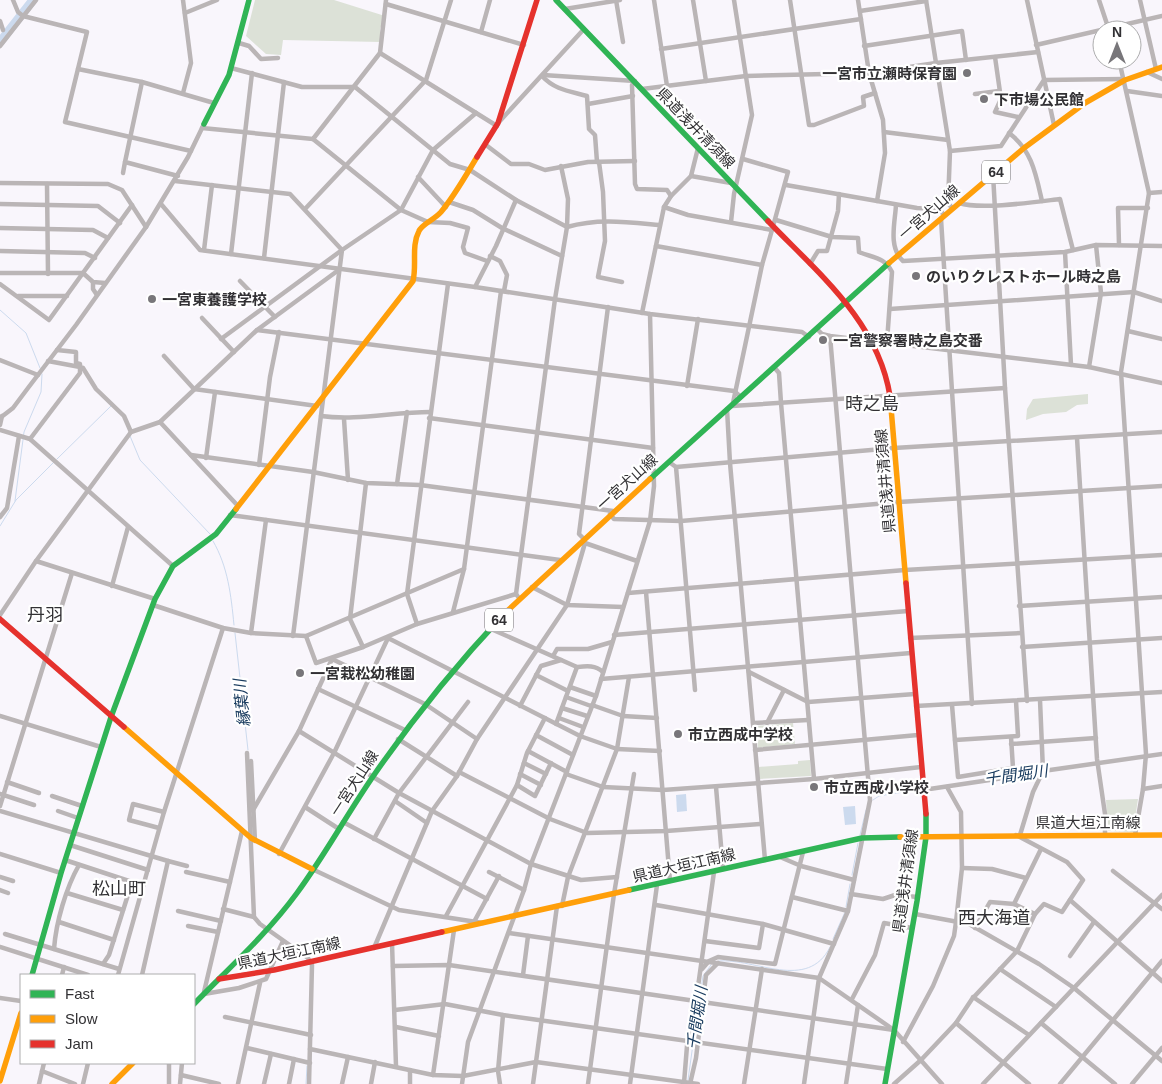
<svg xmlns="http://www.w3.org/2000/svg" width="1162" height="1084" viewBox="0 0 1162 1084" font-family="Helvetica,'Noto Sans JP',sans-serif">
  <rect width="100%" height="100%" fill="#f9f6fc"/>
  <!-- green -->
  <g fill="#dce1d7">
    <path d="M255,0H334L385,16L380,29L381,42L283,40L281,55L266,54L246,36Z"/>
    <path d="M1088,394V404L1077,405L1066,412L1043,414L1026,420L1027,409L1033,399Z"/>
    <path d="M793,723L795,744L758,748L756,726Z"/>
    <path d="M810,760L811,776L759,779L758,767L798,764V761Z"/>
    <path d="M1138,799L1133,832L1108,831L1106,800Z"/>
  </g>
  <!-- water -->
  <g fill="#ccdaee">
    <path d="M686,794L687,811L677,812L676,795Z"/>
    <path d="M855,806L856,824L845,825L843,807Z"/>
  </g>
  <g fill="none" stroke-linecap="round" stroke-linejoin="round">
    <!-- stream -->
    <g stroke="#ccdaee" stroke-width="1">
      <path d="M0,310L26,333L40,368"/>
      <path d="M130,436L140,460L210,534"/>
      <path d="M57,459L111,406"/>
      <path d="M15,501L24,432L41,392L42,374"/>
      <path d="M0,526L16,500L54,462"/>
      <path d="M213,541C228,567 231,595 234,625"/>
      <path d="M235,633L248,750"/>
      <path d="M1002,776L1042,770"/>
      <path d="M873,800L879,796L921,789"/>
      <path d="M860,835L866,810"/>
      <path d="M852,875L858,843"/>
      <path d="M846,907L850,884"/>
      <path d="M833,939L845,912"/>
      <path d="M719,961C755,958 808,992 830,947"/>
      <path d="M693,1040L703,976L711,965"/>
      <path d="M688,1080L693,1044"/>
      <path d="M306,1084L307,1066"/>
    </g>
    <!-- river -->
    <path stroke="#ccdaee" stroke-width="9" d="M0,42L33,0"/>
    <!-- street -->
    <g stroke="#bab5b6" stroke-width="4.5">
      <path d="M13,0L18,12L23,16L87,32L65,122L191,151"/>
      <path d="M616,0L623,42"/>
      <path d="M654,0L667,86"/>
      <path d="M693,0L706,81"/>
      <path d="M790,0L809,125H814L864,106L863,97L875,93"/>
      <path d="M858,0L869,73L883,120L885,153L877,201"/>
      <path d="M926,0L950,151L948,203L952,208"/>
      <path d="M1027,0L1054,125"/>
      <path d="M1099,0L1109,30"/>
      <path d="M1140,0L1156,69"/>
      <path d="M386,4L524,45"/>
      <path d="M565,9L620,0"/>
      <path d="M860,11L926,1"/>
      <path d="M185,13L217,0"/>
      <path d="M0,21L3,30"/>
      <path d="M481,32L490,0"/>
      <path d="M239,43L249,46L261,59L278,58"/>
      <path d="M1036,45L1162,16"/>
      <path d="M0,46L36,0"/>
      <path d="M864,46L962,31L966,60"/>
      <path d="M661,49L861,19"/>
      <path d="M380,53L497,126"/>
      <path d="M995,57L1001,99L995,112L1018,117"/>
      <path d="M1119,60L1149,193L1121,372L1146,754L1143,789L1135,835"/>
      <path d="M231,68L302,87H355L450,164L470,170L516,200L567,227C598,218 627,222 659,225"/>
      <path d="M78,69L142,82L214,103"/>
      <path d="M1147,72L1162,79"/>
      <path d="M543,75L635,81L632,85L635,184L637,189L667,190L671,196"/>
      <path d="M542,76C555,90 569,91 587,96L589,129L595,135L597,162"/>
      <path d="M142,82L125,162L178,176"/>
      <path d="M642,89L746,76L869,73L936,63L1038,52"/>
      <path d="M1127,91L1162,96"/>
      <path d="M183,93L191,63L183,0"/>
      <path d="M975,94L999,91"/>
      <path d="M588,104L633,96"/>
      <path d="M499,122L584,29"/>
      <path d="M202,128L313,139L380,53L386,0"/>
      <path d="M884,132L948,140"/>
      <path d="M1009,133C1032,150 1036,175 1042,201"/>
      <path d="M313,139L401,210L428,222L450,223L468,228L463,247L465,253L487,261"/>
      <path d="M486,145L511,164H529L545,170L588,162L635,161"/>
      <path d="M950,151L1001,146L1044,80L1124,79"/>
      <path d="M599,162L603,192L605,241L598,277L622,282"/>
      <path d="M123,173L125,162"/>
      <path d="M993,174L1005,388L1027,701"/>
      <path d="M691,176L731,183"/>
      <path d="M418,177L446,207"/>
      <path d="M175,181L290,194L342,250L293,636"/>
      <path d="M0,183L108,184L122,190L146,227"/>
      <path d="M47,184L48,274"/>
      <path d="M786,185L917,208L939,209L944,215"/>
      <path d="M1149,193L1162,192"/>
      <path d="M449,202L473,210L502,228L562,256"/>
      <path d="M959,203C981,210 1035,202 1060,199L1073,250"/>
      <path d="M0,204L98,206L120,223"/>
      <path d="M161,204L200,250L475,287L650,314L802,332L809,337"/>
      <path d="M896,205C895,223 888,247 903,261L1065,252L1096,245L1162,246"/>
      <path d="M664,207L688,215L772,230L788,172L743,159"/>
      <path d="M305,209L426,80L451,0"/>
      <path d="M941,219L972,704"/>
      <path d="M776,220L832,237L858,238L859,252C873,258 885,257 892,272L887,342"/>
      <path d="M731,222L734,194L752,115L734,0"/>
      <path d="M0,228L93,230L108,238"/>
      <path d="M1119,245L1118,208H1148"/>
      <path d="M656,246L762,265"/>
      <path d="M204,250L212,185"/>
      <path d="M0,251L85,253L95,258"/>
      <path d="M1065,252L1071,365"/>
      <path d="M231,254L252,73"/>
      <path d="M490,256L500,261L507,275L504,291"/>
      <path d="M264,258L284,82"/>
      <path d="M810,264L818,251H827L838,211L839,194"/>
      <path d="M0,273H83L93,282L105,283"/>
      <path d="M240,281L275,317"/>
      <path d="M93,282V289L97,295"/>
      <path d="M0,284L49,320L132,205"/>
      <path d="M475,287L496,246L516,200"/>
      <path d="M18,296H67"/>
      <path d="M890,309L1134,292L1162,301"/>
      <path d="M642,313L664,207L671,196L691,176L698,148"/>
      <path d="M202,318L234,352"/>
      <path d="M817,329L822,334L830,336L1089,367L1162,383"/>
      <path d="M257,330L734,391L741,397"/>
      <path d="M1128,331L1162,339"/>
      <path d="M221,339L342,250L401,210L433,150L476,113"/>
      <path d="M57,350L76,352V363L80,364V367L83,368L96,389L124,416L131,432"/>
      <path d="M164,356L194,389L317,406"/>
      <path d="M0,360L38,375"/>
      <path d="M774,367L779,373L781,403L814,779"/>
      <path d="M1089,367L1101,293L1096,245"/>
      <path d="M687,386L698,319"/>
      <path d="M733,403L762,265L772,230"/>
      <path d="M732,406L1005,388"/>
      <path d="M727,409L730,463L765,860"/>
      <path d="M321,416C357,421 393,412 430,412"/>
      <path d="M0,418L13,408L28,388L76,325L146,227L188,157L204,124"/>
      <path d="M429,418L653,448"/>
      <path d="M344,419L348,480"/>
      <path d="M160,422L238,506"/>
      <path d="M0,425L2,416"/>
      <path d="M0,430L30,439L173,566"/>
      <path d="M1077,438L1097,759L1105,814V834"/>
      <path d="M30,439L80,373V367L48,361"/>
      <path d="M191,455L313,472L366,483L420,485L613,511"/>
      <path d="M206,458L215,392"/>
      <path d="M669,462L676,467L695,690"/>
      <path d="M259,465L270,377L279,332"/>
      <path d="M676,467L894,448L1162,432"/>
      <path d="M397,484L407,412"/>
      <path d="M610,514L614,519L681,521L899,502L1162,486"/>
      <path d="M230,515L560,560"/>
      <path d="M0,517L7,508L19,436"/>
      <path d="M584,539L579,534L608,307"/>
      <path d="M585,543L637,561"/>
      <path d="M36,561L155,599"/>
      <path d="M112,586L128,527"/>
      <path d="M532,587L567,605L623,607"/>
      <path d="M646,592L670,881"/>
      <path d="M628,593L905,570L1162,555"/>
      <path d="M519,598L516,594L521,555L555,299L567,227L568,199L561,166"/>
      <path d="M153,605L223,628L251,633L306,636L464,569"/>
      <path d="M1019,606L1162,597"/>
      <path d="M453,612L464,569L501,291"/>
      <path d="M0,615L36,561L131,432L160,422L257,330L340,269"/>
      <path d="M417,624L407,594L448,284"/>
      <path d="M491,629L577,667C587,666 595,665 603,672"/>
      <path d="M251,633L266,520"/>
      <path d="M614,635L908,611"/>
      <path d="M306,636L316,663L363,647L417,624L516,594"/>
      <path d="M910,638L1021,633"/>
      <path d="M363,647L350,619L366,483"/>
      <path d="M1022,647L1162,638"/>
      <path d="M553,656L557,649H588L612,642"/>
      <path d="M749,672L808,702L915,694"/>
      <path d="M536,675L568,691"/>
      <path d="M601,679L911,653"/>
      <path d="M570,687L596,696"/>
      <path d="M318,689L405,730"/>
      <path d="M566,697L591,706"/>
      <path d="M592,705L623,716L657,718"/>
      <path d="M952,705L958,777L1013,768L1011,737"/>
      <path d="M520,706L541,666L561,660"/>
      <path d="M916,706L1162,692"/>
      <path d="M562,708L587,716"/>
      <path d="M0,716L101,747"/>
      <path d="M559,718L583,727"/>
      <path d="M753,723L808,720"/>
      <path d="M767,723L784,690"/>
      <path d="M556,724L577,667"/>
      <path d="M299,731L399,793L531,864L581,880L617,877"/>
      <path d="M536,735L573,755"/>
      <path d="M398,739L457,776"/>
      <path d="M955,740L1018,736L1016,701"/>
      <path d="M1011,744L1096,738"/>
      <path d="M755,750L918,735"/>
      <path d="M528,751L567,772"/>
      <path d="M247,753L254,917L260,924L308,958L312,965L309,1084"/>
      <path d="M251,761L255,841"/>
      <path d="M524,763L546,774"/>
      <path d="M1043,771L1162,754"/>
      <path d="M459,772L550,819L587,833L666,831L760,824"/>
      <path d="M520,774L541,785"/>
      <path d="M566,774L603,787L663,790L814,779L921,767"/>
      <path d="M7,782L39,793"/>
      <path d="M517,785L535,796L551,763"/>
      <path d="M716,787L723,869"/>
      <path d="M1143,789L1162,786"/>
      <path d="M923,790L1003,778"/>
      <path d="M0,794L34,805"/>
      <path d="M52,796L82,806"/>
      <path d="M395,801L427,823"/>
      <path d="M0,806L72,573"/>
      <path d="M305,807L339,829"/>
      <path d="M250,810H253L299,731L332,659L425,704L477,739"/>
      <path d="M0,811L168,861L142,975"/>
      <path d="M58,811L78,818"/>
      <path d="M343,822L487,899"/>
      <path d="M159,828L129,820L133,804L164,812"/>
      <path d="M1020,835L1033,792L1043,771L1040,700"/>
      <path d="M374,839L399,793L468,702"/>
      <path d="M70,845L148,870"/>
      <path d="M0,854L61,873"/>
      <path d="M279,854L334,753L388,638L580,736L617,749L660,751"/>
      <path d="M780,857L801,866L854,880"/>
      <path d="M65,860L132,882L109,955L103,964"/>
      <path d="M168,861L187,866"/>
      <path d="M962,868L992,869L1026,878"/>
      <path d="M312,869L399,910L483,923"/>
      <path d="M1113,871L1162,909"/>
      <path d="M186,872L230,882"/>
      <path d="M489,872L524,890"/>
      <path d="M0,877L13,881"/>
      <path d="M0,890L8,893"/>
      <path d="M67,893L123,910"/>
      <path d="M851,894L883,899L895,895L918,897"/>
      <path d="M792,897L848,911"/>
      <path d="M1070,900L1162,981"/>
      <path d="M1014,904L1041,849"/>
      <path d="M656,905L763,924L834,944"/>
      <path d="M562,906L568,877L617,749L629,677"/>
      <path d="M223,909L254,917"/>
      <path d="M178,911L221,921"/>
      <path d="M915,914L969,924L1039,964L1074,988L1162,1061"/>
      <path d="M446,916L517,785L527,753L545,718"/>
      <path d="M475,920L499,876"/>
      <path d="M59,922L114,940"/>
      <path d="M188,926L218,932"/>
      <path d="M975,928L990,902L1014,904L1035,914"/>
      <path d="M509,933L819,978L894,1030L942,1084"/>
      <path d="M5,934L119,969"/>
      <path d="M705,941L759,948L763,924"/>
      <path d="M392,943L396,1066"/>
      <path d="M0,947L88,975"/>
      <path d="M374,948L432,811L457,776L477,739L567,605L585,543"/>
      <path d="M54,949C56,922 66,888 79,865"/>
      <path d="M1070,956L1094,922"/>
      <path d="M393,966L449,965L894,1030"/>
      <path d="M702,969L709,961L718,957L775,964L803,852"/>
      <path d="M1000,969L1056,1007"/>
      <path d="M62,975L64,967"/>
      <path d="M118,975L164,812L223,628"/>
      <path d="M523,975L528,936"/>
      <path d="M204,992L242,831"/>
      <path d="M204,994L239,988L266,979L283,941"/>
      <path d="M973,997L1029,1035"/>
      <path d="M0,998L21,1001"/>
      <path d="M852,999L875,955L884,923L912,928"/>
      <path d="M395,1010L445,1004L503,1015L887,1069"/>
      <path d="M225,1017L311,1035"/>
      <path d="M956,1023L1029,1084"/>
      <path d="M1041,1023L1115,1084"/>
      <path d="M396,1027L439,1036"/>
      <path d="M903,1042L933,986L954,936L956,922L962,868L961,812L947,787"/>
      <path d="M247,1048L310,1063"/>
      <path d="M310,1049L433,1075L463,1076L536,1062L698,1084"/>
      <path d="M410,1070V1084"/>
      <path d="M42,1071L75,1084"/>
      <path d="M181,1075L219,1084"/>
      <path d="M433,1075L454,930"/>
      <path d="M684,1083L687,1046L696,1001L714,872"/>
      <path d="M39,1084L44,1063"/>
      <path d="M83,1084L88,1063"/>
      <path d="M169,1084V1063"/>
      <path d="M180,1084L182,1063"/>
      <path d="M238,1084L260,983"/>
      <path d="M264,1084L271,1054"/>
      <path d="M289,1084L294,1059"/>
      <path d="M342,1084L348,1057"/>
      <path d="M371,1084L375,1062"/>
      <path d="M462,1084L468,1042L524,890L531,864L596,696L650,521L654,486L650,314"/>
      <path d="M500,1084L498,1071L503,1015"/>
      <path d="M533,1084L557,906"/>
      <path d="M588,1084L614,894L634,774"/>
      <path d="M630,1084L657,885"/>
      <path d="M690,1084L696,1058L706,975L718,963"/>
      <path d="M744,1084L762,969"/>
      <path d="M804,1084L819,978L848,911L870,800L830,336"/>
      <path d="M846,1084L858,1005"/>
      <path d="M894,1084L921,1060L956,1023L972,999L1017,951L1035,914L1044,904L1062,912L1083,880L1067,862L1016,835"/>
      <path d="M983,1084L1162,895"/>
      <path d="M1060,1084L1162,961"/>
      <path d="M1132,1084L1162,1048"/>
    </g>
    <!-- fast -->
    <g stroke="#30b455" stroke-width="5.5">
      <path d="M556,0L768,221"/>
      <path d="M204,124L229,75L249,0"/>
      <path d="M650,479L889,263"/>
      <path d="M629,890L862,838L900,837"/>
      <path d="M32,975L61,873L111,717L155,599L173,566L216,534L236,509"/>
      <path d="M194,1004C229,968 267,934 297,893C325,855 347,814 374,775C414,717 456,665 505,613"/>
      <path d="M885,1084L917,901L926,837V814"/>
    </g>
    <!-- slow -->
    <g stroke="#ff9f0a" stroke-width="5.5">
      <path d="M889,263L1024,148L1085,103L1125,80L1162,67"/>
      <path d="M890,396L906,583"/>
      <path d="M236,509L413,281C417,265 411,246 419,231C422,224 434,220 441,212C455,195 466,175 477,157"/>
      <path d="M505,613L650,479"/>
      <path d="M124,727L251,838L312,869"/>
      <path d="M900,837L1162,835"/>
      <path d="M442,932L629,890"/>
      <path d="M0,1081L21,1013"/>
      <path d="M112,1084L133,1063"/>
    </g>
    <!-- jam -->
    <g stroke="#e5322d" stroke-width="5.5">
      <path d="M477,157L498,123L537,0"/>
      <path d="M768,221C818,273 878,321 890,396"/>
      <path d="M906,583L926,814"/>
      <path d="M0,619L124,727"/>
      <path d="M219,979L274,970L442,932"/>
    </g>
  </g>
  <!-- markers -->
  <g fill="#78767a" stroke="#fff" stroke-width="2">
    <circle cx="967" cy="73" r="5"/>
    <circle cx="984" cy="99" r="5"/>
    <circle cx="916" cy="276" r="5"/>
    <circle cx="152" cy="299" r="5"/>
    <circle cx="823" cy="340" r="5"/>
    <circle cx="300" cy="673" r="5"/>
    <circle cx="678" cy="734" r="5"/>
    <circle cx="814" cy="787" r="5"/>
  </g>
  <g text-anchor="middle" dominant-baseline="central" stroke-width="4.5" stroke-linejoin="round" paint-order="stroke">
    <!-- shield labels -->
    <g fill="#fff" stroke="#706f71" stroke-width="1">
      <rect x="982" y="160.5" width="28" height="23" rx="4"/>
      <rect x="485" y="608.5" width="28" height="23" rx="4"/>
    </g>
    <g font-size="14" font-weight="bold" fill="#323134">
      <text x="996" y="172">64</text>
      <text x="499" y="620">64</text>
    </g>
    <!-- poi labels -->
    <g font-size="15" font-weight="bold" fill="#323134" stroke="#fff" text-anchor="start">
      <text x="957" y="73" text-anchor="end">一宮市立瀬時保育園</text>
      <text x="994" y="99">下市場公民館</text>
      <text x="926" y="276">のいりクレストホール時之島</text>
      <text x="162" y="299">一宮東養護学校</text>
      <text x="833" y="340">一宮警察署時之島交番</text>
      <text x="310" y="673">一宮栽松幼稚園</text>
      <text x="688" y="734">市立西成中学校</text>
      <text x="824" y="787">市立西成小学校</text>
    </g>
    <!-- street labels -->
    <g font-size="15" fill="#323134" stroke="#fff">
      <text transform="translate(696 128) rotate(46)">県道浅井清須線</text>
      <text transform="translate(929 212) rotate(-41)">一宮犬山線</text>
      <text transform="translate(885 481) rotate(-95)">県道浅井清須線</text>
      <text transform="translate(627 482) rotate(-42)">一宮犬山線</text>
      <text transform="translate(354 783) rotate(-57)">一宮犬山線</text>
      <text x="1088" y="822">県道大垣江南線</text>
      <text transform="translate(684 865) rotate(-13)">県道大垣江南線</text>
      <text transform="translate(905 881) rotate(-82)">県道浅井清須線</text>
      <text transform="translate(289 953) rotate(-12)">県道大垣江南線</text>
    </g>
    <!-- water labels -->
    <g font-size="16" font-style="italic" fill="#1b3d60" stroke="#fff">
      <text transform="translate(242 703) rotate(-96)">縁葉川</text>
      <text transform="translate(1016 775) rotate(-8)">千間堀川</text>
      <text transform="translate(697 1018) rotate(-82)">千間堀川</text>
    </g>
    <!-- quarter labels -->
    <g font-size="18" fill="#323134" stroke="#fff">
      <text x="872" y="404">時之島</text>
      <text x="45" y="615">丹羽</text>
      <text x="119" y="889">松山町</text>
      <text x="994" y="918">西大海道</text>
    </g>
  </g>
  <!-- legend -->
  <rect x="20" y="974" width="175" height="90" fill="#ffffff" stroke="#adadae"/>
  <rect x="30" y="990" width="25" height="8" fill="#30b455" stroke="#adadae"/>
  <text x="65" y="999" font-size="15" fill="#323134">Fast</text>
  <rect x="30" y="1015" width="25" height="8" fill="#ff9f0a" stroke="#adadae"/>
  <text x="65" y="1024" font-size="15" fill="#323134">Slow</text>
  <rect x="30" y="1040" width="25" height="8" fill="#e5322d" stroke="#adadae"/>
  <text x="65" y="1049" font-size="15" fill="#323134">Jam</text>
  <!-- north arrow -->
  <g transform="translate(1117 45)"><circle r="24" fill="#ffffff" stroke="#adadae"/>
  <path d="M0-4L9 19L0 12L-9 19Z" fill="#78767a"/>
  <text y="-8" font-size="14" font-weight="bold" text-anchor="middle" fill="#323134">N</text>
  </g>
</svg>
